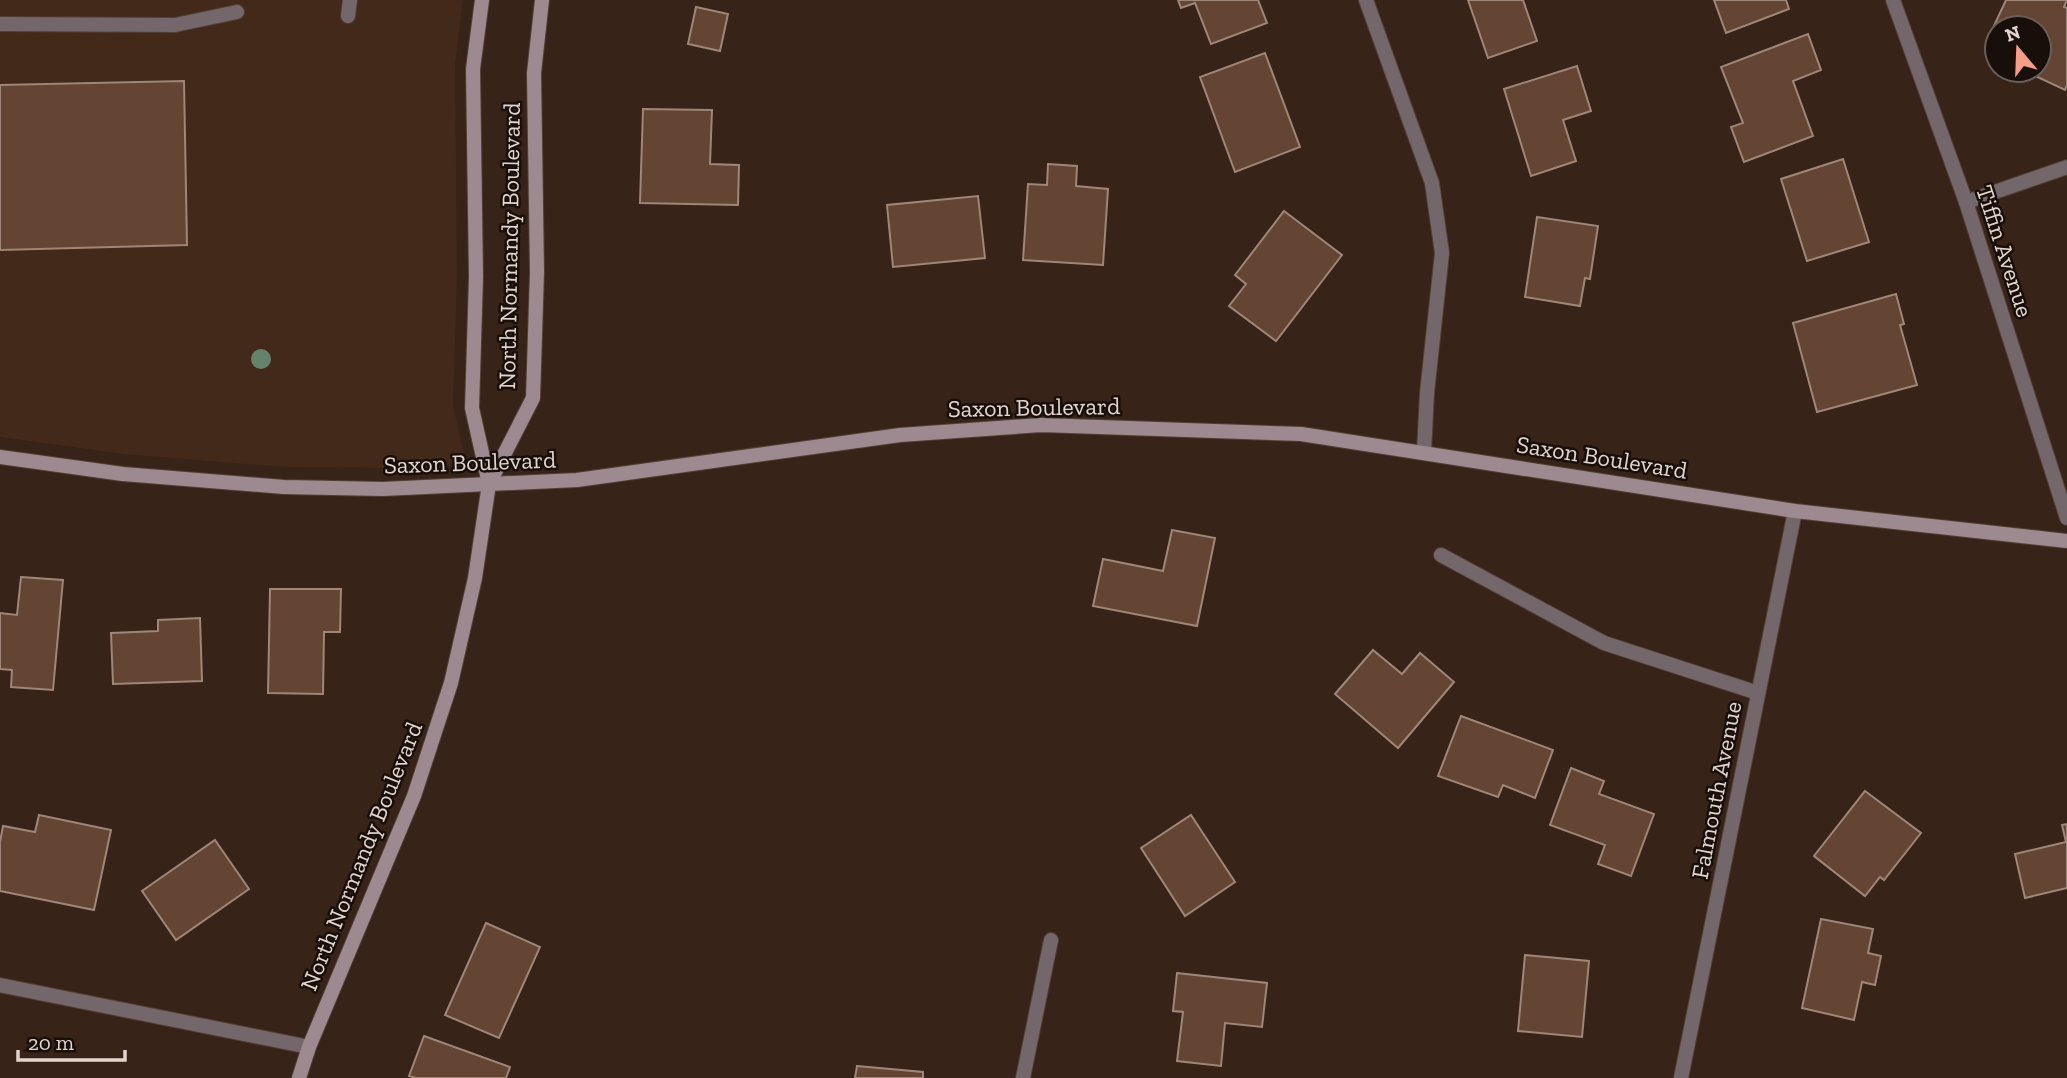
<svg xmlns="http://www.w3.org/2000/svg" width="2067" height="1078" viewBox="0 0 2067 1078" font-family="'Zilla Slab',serif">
  <rect width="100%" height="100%" fill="#372318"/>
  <!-- built -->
  <path fill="#42291a" d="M0,0H463L455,65L457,275L453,405L466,464L381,468L284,467L123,454L0,437Z"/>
  <!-- building -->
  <g fill="#644432" stroke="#9e8678" stroke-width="2">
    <path d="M1178,0H1258L1267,23L1211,44L1195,3L1181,8Z"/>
    <path d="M1468,0H1523L1537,41L1488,58Z"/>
    <path d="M1714,0H1786L1789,9L1726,33Z"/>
    <path d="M2006,0H2067L2064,7L2067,8V85L2065,90L2029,73L2030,70H2039V28H1993Z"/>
    <path d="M696,7L728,14L720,51L688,44Z"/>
    <path d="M1808,34L1821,70L1793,81L1813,136L1744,162L1731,127L1743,123L1721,67Z"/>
    <path d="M1265,53L1300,147L1235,172L1200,77Z"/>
    <path d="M1577,66L1591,111L1563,120L1576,161L1531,176L1504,89Z"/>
    <path d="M184,81L187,245L0,250V85Z"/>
    <path d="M643,109L712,110L710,164L739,165L738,205L640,203Z"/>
    <path d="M1843,159L1869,242L1807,261L1781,179Z"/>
    <path d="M1048,164L1077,166L1076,186L1108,189L1103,265L1023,260L1028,184L1047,185Z"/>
    <path d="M978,196L985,258L893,267L887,205Z"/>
    <path d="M1284,211L1342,255L1276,341L1229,306L1246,284L1235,275Z"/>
    <path d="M1537,217L1598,226L1590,279L1585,278L1580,306L1525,297Z"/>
    <path d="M1896,294L1904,324L1900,325L1917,385L1817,412L1793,323Z"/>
    <path d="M1172,530L1215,538L1197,626L1093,606L1103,559L1163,571Z"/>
    <path d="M21,577L63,580L53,690L11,687L12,670L0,669V613L17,615Z"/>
    <path d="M270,589H341L340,632H324L323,694L268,693Z"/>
    <path d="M200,618L202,681L113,684L111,633L158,631V620Z"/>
    <path d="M1373,650L1402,674L1420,653L1454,682L1398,748L1335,694Z"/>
    <path d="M1461,716L1553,750L1535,798L1503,785L1498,797L1438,776Z"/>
    <path d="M1571,768L1604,781L1599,794L1654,814L1631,876L1598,864L1605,845L1550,825Z"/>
    <path d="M1865,791L1921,833L1884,880L1880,877L1865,896L1814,856Z"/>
    <path d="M39,815L111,830L94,910L0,891V842L3,826L35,832Z"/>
    <path d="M1191,815L1235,882L1185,916L1141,848Z"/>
    <path d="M2067,824V888L2025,898L2015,854L2066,842L2062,825Z"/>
    <path d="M215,840L249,889L176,940L142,891Z"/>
    <path d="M1821,919L1873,929L1868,953L1881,956L1875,985L1862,982L1854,1020L1802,1008Z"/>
    <path d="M486,923L540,947L499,1038L445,1015Z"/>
    <path d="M1525,955L1589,961L1582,1037L1518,1031Z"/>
    <path d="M1177,973L1267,983L1262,1027L1225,1023L1221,1066L1177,1061L1183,1012L1173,1011Z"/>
    <path d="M424,1036L510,1067L506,1078H416L409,1076Z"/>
    <path d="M857,1066L923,1072V1078H855Z"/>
  </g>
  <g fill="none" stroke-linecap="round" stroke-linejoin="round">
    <!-- lane casing -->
    <g stroke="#533f35" stroke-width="16">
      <g id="lane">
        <path d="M348,16L350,0"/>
        <path d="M0,24L175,25L237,12"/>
        <path d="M1441,555L1604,643L1758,693"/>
      </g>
    </g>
    <!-- street casing -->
    <g stroke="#533f35" stroke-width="16">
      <g id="street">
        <path d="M1366,0L1432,183L1442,253L1427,393L1424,452"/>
        <path d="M1893,0L1966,202L2067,518"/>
        <path d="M1966,202L2067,167"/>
        <path d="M0,985L309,1047"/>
        <path d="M1023,1078L1051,940"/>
        <path d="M1681,1078L1795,511"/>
      </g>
    </g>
    <!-- secondary casing -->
    <g stroke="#533f35" stroke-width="16">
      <g id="secondary">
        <path d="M482,0L473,69L476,277L472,408L489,484"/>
        <path d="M0,457L123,474L284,487L383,489L577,480L900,435L1041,425L1301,434L1795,511L2067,541"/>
        <path d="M299,1078L309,1047L414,796L451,683L475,578L489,484L533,398L537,272L534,73L542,0"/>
      </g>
    </g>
    <!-- lane -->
    <use href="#lane" stroke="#73676b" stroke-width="14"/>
    <!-- street -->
    <use href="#street" stroke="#73676b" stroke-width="14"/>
    <!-- secondary -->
    <use href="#secondary" stroke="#9d8a90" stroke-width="14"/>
  </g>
  <!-- trees -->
  <circle fill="#65826d" cx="261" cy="359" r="10"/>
  <g text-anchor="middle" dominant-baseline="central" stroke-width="5" stroke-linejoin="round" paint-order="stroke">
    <!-- street labels -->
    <g font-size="24" fill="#e3d5ce" stroke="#180f0a">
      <text transform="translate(509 246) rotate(-89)">North Normandy Boulevard</text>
      <text transform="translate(2005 251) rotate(72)">Tiffin Avenue</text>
      <text transform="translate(1034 407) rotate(-1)">Saxon Boulevard</text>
      <text transform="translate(1602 457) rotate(9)">Saxon Boulevard</text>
      <text transform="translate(470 462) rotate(-2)">Saxon Boulevard</text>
      <text transform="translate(1716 790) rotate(-79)">Falmouth Avenue</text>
      <text transform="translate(361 856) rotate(-68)">North Normandy Boulevard</text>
    </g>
  </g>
  <!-- north arrow -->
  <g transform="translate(2018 49) rotate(341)"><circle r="33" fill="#180f0a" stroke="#695e58" stroke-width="2"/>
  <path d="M0-5L12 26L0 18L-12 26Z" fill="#f49e89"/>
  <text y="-10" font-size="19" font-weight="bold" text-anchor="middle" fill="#e3d5ce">N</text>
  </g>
  <!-- scale -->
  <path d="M18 1050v10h107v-10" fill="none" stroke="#e3d5ce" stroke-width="3.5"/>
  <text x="28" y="1050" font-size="21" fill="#e3d5ce" stroke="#180f0a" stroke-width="5" paint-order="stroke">20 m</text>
</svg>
